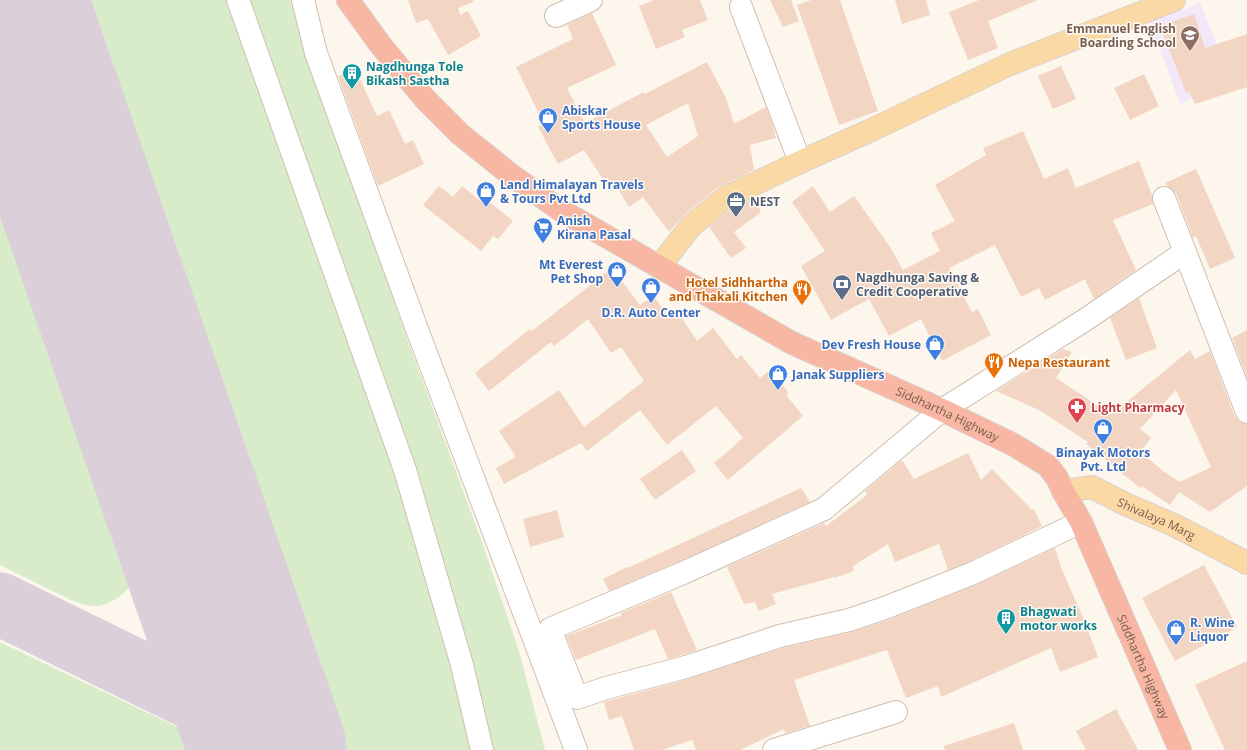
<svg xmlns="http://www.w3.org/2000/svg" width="1247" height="750" viewBox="0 0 1247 750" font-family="'Open Sans',sans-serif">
  <rect width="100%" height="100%" fill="#fdf6ec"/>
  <!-- education -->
  <path fill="#f3e8fa" d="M1200,3L1232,82L1180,104L1150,22Z"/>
  <!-- green -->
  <g fill="#d8ecc9">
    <path d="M68,0H290L405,333L482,542L519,651L545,750H328Z"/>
    <path d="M0,144L140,547C138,560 137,575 129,587C123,596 109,605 97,606C89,607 80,603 73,601L0,565Z"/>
    <path d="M0,642L198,737L203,750H0Z"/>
  </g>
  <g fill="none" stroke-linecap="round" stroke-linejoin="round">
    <!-- taxiway -->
    <path stroke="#dbcfda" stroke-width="63" d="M0,604L212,708C231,720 250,731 263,750"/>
    <!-- runway -->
    <path stroke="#dbcfda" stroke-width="157" d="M8,0L268,750"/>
  </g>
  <!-- building -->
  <g fill="#f3d5c3" fill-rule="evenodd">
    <path d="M408,0H473V2L458,8L460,15L468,11L481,36L448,55L428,19L416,23Z"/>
    <path d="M654,0H700L708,20L682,30L685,37L656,49L639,6Z"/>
    <path d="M770,0H791L799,21L783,27Z"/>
    <path d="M811,0H840L878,111L839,125L797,5Z"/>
    <path d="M895,0H926L930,15L902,24Z"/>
    <path d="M979,0H1038L988,21L998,48L968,60L949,12Z"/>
    <path d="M592,13L616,65L567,88L585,123L644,92L645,94L707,62L726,98L734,124L766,107L773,126L776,138L750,145L754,170L717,188L683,216L669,232L643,197L629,207L616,186L610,190L584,150L558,164L538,127L544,124L516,67L573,39L567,25ZM688,103L698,136L667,157L646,125Z"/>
    <path d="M1194,14L1205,48L1247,34V87L1195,104L1189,92L1186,93L1160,26Z"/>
    <path d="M1061,66L1076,99L1053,109L1038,76Z"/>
    <path d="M355,68L377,116L389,110L405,144L413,140L424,164L378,186L338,76Z"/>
    <path d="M1144,74L1159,106L1130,120L1114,88Z"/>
    <path d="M1023,131L1044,179L1068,168L1076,188L1139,161L1152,195L1153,204L1113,220L1136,270L1094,299L1085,279L1045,300L1039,288L1021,297L995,245L949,268L972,312L978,309L991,335L942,361L921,319L889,336L869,299L831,320L801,266L825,251L792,202L813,186L830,212L854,196L890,247L903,270L940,251L931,233L955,221L935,185L986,155L983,148Z"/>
    <path d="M1196,169L1235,258L1210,269L1196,236L1193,238L1176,193L1172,189L1167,186L1165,183Z"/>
    <path d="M439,186L453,197L462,186L479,200L482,196L513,221L498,239L493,236L481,251L423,205Z"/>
    <path d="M755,197L759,202L760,213L734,232L746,248L731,258L709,227L732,209Z"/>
    <path d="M612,268L640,305L654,296L669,318L678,312L697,341L713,328L737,359L741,355L760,378L770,370L789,393L786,395L803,416L728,480L714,463L743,438L716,406L667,445L640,410L587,451L581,443L504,484L496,468L516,457L499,431L559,390L584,427L644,381L621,347L611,353L588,319L554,346L551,342L489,391L475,373L530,329L532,331Z"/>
    <path d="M1139,298L1157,348L1126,360L1110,318Z"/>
    <path d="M1247,330V377L1232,338Z"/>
    <path d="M1063,349L1072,352L1056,378L1111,414L1115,409L1117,410L1190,350L1195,359L1210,351L1235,417L1240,422L1247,424V486L1210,512L1179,492L1170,505L1142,486L1140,488L1086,444L1088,442L1039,410L996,391ZM1176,390L1211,467L1180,482L1166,473L1140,452L1151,438L1140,429Z"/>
    <path d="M682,450L696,471L655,500L640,479Z"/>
    <path d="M968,453L981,480L992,469L1032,510L1034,509L1042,526L966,563L948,570L939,544L895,562L888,544L853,566L854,571L834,578V577L772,594L776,604L759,611L755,602L744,604L727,567L824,523L826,526L867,495L865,491L902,460L914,479Z"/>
    <path d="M801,488L810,502L678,562L609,591L603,579L627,567L628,568Z"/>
    <path d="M557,510L564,537L530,547L523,519Z"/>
    <path d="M1055,548L1062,570L1089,631H1088L1098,657L1060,672L1051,648L941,697L938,686L906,698L887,650L794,680L810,726L785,733L784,729L740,750H696L692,740L662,750H634L622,716L609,720L604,702L689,679L783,648L852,632L886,621L976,585Z"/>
    <path d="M1204,565L1237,627L1175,661L1142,598Z"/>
    <path d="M671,592L697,650L668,659L655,629L576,660L566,636L622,615L621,613Z"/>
    <path d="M1247,661V750H1225L1195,685Z"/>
    <path d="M1116,709L1138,750H1086L1076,731Z"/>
    <path d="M1014,723L1023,750H945L944,746Z"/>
  </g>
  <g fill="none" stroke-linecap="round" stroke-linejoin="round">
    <!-- minor casing -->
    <g stroke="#d1beb0" stroke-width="24">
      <g id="minor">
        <path d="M238,0L405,470L462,665L482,750"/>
        <path d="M303,0L316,53L418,332L576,750"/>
        <path d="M741,7L800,162"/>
        <path d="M556,16L591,0"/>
        <path d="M1164,198L1247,412"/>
        <path d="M1081,522L971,574L882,609L849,620L780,636L686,667L606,688L577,698L550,629L683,573L824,509L942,410L1085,320L1185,252"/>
        <path d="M774,750L896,712"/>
      </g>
    </g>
    <!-- major casing -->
    <g stroke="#dad1cd" stroke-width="24">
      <g id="major">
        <path d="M659,267L691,226L725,198L800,162L867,132L1010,64L1174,0"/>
        <path id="s1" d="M1063,491L1092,487L1125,504L1174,525L1247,563"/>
      </g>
    </g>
    <!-- highway casing -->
    <g stroke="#dad1cd" stroke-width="24">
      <g id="highway">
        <path id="s2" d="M348,0L379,43L425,99L460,134L511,175L562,211L792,343L942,410L1014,445L1048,466L1057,478L1063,491L1081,522L1180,750"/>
      </g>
    </g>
    <!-- minor -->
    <use href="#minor" stroke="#fff" stroke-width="22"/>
    <!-- major -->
    <use href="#major" stroke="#fbd9a5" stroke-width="22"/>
    <!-- highway -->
    <use href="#highway" stroke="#f7b7a3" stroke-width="22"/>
  </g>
  <!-- icons -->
  <defs>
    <g id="school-pin" transform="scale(1)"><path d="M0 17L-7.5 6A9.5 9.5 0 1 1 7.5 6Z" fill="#8d6e63" stroke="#fffaf3"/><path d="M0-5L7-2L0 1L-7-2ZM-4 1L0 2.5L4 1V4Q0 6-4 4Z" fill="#fff"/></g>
    <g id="building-pin" transform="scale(1)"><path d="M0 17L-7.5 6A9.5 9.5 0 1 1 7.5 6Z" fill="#0f9aa8" stroke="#fffaf3"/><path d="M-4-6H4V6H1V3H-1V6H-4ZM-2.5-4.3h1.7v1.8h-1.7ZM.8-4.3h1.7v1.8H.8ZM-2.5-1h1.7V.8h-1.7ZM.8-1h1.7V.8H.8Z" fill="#fff"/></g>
    <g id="shop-pin" transform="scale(1)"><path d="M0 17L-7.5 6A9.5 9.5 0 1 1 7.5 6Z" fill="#3f7fe0" stroke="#fffaf3"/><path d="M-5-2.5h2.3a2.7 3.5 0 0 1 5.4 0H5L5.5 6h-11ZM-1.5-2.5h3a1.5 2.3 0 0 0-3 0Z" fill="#fff"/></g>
    <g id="office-pin" transform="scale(1)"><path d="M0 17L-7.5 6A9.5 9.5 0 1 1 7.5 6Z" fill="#5c6f8a" stroke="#fffaf3"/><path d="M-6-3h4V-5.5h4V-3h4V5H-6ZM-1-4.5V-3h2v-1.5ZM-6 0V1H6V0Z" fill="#fff"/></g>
    <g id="supermarket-pin" transform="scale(1)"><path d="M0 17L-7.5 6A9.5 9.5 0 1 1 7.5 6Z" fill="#3f7fe0" stroke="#fffaf3"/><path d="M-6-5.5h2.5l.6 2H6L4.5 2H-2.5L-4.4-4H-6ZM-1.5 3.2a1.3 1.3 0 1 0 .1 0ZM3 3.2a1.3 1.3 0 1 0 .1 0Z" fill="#fff"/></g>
    <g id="bank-pin" transform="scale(1)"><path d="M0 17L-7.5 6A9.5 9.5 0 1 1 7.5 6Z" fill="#5c6f8a" stroke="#fffaf3"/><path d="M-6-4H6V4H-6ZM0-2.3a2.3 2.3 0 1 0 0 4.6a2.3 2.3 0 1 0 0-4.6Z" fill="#fff"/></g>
    <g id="restaurant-pin" transform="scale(1)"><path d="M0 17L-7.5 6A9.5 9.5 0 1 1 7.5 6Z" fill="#e8710a" stroke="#fffaf3"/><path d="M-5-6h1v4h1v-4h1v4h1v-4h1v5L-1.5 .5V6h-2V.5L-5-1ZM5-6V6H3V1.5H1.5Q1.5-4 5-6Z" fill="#fff"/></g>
    <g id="pharmacy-pin" transform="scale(1)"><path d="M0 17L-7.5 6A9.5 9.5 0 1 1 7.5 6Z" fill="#e0444e" stroke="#fffaf3"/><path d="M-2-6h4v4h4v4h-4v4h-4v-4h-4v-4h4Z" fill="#fff"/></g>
  </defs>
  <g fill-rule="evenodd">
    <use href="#school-pin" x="1190" y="35"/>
    <use href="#building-pin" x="352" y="73"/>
    <use href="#shop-pin" x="548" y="117"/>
    <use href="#shop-pin" x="486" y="191"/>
    <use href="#office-pin" x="736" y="201"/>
    <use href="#supermarket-pin" x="543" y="227"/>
    <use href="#shop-pin" x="617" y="271"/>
    <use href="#bank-pin" x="842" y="284"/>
    <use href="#shop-pin" x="651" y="287"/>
    <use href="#restaurant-pin" x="802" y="289"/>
    <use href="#shop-pin" x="935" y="344"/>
    <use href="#restaurant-pin" x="994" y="362"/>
    <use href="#shop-pin" x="778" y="374"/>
    <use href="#pharmacy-pin" x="1077" y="407"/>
    <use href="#shop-pin" x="1103" y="428"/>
    <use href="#building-pin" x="1006" y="618"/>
    <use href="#shop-pin" x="1176" y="629"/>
  </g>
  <g text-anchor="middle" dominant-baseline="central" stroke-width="3" stroke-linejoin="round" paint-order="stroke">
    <!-- education labels -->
    <g font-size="12" font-weight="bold" fill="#785e54" stroke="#fffaf3" text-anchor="end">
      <text x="1176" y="28">Emmanuel English<tspan x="1176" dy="14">Boarding School</tspan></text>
    </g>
    <!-- culture labels -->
    <g font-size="12" font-weight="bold" fill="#0d838f" stroke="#fffaf3" text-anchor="start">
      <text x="366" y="66">Nagdhunga Tole<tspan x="366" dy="14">Bikash Sastha</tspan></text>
      <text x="1020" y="611">Bhagwati<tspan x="1020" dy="14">motor works</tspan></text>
    </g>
    <!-- shop labels -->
    <g font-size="12" font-weight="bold" fill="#366cbe" stroke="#fffaf3" text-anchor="start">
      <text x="562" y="110">Abiskar<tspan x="562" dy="14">Sports House</tspan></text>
      <text x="500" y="184">Land Himalayan Travels<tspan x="500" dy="14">&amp; Tours Pvt Ltd</tspan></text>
      <text x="557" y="220">Anish<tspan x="557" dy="14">Kirana Pasal</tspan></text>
      <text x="603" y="264" text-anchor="end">Mt Everest<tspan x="603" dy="14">Pet Shop</tspan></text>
      <text x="651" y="312" text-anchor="middle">D.R. Auto Center</text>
      <text x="921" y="344" text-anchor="end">Dev Fresh House</text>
      <text x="792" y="374">Janak Suppliers</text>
      <text x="1103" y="452" text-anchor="middle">Binayak Motors<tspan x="1103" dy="14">Pvt. Ltd</tspan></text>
      <text x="1190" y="622">R. Wine<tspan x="1190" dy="14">Liquor</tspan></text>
    </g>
    <!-- service labels -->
    <g font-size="12" font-weight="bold" fill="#4e5e75" stroke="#fffaf3" text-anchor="start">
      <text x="750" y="201">NEST</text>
      <text x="856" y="277">Nagdhunga Saving &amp;<tspan x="856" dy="14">Credit Cooperative</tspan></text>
    </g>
    <!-- food labels -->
    <g font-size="12" font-weight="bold" fill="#c56008" stroke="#fffaf3" text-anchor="end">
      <text x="788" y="282">Hotel Sidhhartha<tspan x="788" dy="14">and Thakali Kitchen</tspan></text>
      <text x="1008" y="362" text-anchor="start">Nepa Restaurant</text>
    </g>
    <!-- health labels -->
    <g font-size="12" font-weight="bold" fill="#be3a42" stroke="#fffaf3" text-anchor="start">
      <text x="1091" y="407">Light Pharmacy</text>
    </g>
    <!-- street labels -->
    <g font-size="12" fill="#7a5c4d" stroke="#fffaf3">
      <text stroke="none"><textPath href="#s2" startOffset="739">Siddhartha Highway</textPath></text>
      <text stroke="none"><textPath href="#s1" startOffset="101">Shivalaya Marg</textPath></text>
      <text stroke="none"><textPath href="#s2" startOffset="1075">Siddhartha Highway</textPath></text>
    </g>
  </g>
</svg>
